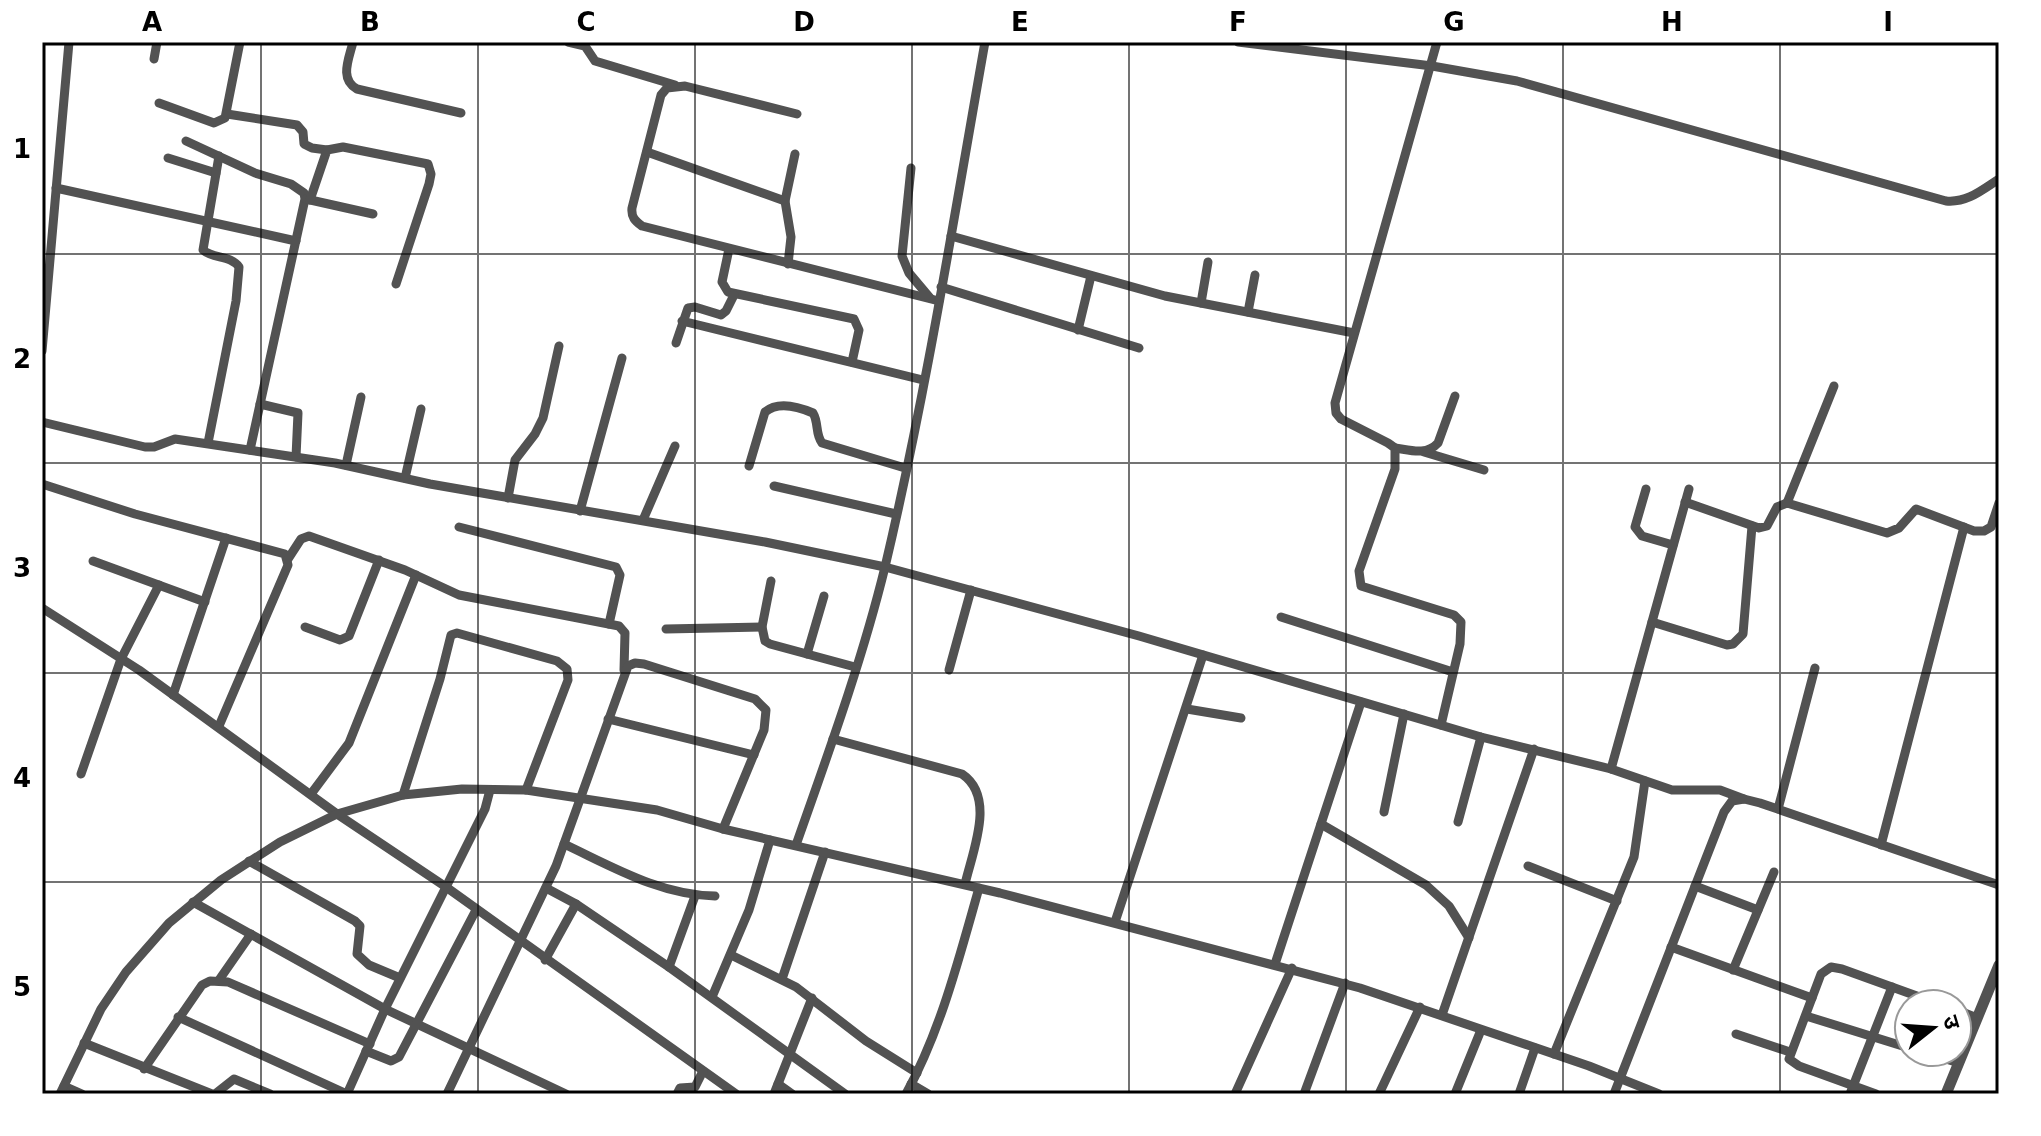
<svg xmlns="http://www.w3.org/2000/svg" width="2041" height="1136" viewBox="0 0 2041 1136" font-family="'DejaVu Sans','Noto Sans Devanagari',sans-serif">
  <rect width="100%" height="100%" fill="#fff"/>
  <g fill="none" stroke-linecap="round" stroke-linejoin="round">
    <!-- minor -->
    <g stroke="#525252" stroke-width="9">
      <path d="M353,42C349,59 339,79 357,89L461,113"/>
      <path d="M568,42L585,46L595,61L675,85"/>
      <path d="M1238,42L1432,66L1517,81L1946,201C1967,203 1982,190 1999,179"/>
      <path d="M1437,42L1335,403L1336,413L1341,419L1388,443L1395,448V469L1359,571L1361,586L1454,615L1461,622L1460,644L1441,725"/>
      <path d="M154,59L157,42"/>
      <path d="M159,103L214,123L225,118L240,42"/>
      <path d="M227,114L297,125L303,132L304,144L312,148L327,150"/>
      <path d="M797,114L685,86L667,88L661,95L632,208C631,217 635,221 642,226L939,301"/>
      <path d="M186,141L255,173L291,184L304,193L305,199L250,450"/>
      <path d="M647,152L785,201"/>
      <path d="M168,158L216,173"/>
      <path d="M911,168L902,256L909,273L930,298"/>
      <path d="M56,188L296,241"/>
      <path d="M306,199L373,214"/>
      <path d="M310,200L327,150L343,147L428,164L431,174L429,184L396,284"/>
      <path d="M951,236L1165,296L1354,333"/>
      <path d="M729,249L722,282L728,292L854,319L859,330L852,362"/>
      <path d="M788,264L791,237L785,201L795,154"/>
      <path d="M941,287L1139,348"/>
      <path d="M1201,303L1208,262"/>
      <path d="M1248,312L1255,275"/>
      <path d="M682,321L923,380"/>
      <path d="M1078,330L1091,276"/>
      <path d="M676,343L688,308L695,307L721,315L726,311L734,295"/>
      <path d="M42,351L69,42"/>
      <path d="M260,404L298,413L296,457"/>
      <path d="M42,422L145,447H154L175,439L335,463L430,484L765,542L885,567L1139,636L1481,737L1611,769L1672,790H1720L1744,799"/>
      <path d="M208,443L236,301L239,267C231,255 213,259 203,250L219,156"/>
      <path d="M1395,448C1410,450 1426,456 1438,443L1455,396"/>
      <path d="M1424,452L1484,470"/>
      <path d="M346,465L361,397"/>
      <path d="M749,466L765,412C778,401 799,407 813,413C819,423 815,434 822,443L905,468"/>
      <path d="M405,478L421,409"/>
      <path d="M42,484L135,514L285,554L288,565L219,726"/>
      <path d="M774,486L896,514"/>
      <path d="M1646,489L1635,527L1642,536L1673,545"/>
      <path d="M508,498L515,460L535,434L543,418L559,346"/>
      <path d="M1685,502L1759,528L1767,526L1777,507L1787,503L1887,533L1899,528L1916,509L1974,531H1984L1991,527L1999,503"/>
      <path d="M1787,503L1834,386"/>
      <path d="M580,511L622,358"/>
      <path d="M643,520L675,446"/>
      <path d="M459,527L616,567L620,575L609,624"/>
      <path d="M288,559L301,539L309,536L405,570L459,595L619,626L625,633L624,670"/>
      <path d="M93,561L205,602"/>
      <path d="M771,581L762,627L765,641L770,644L855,667"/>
      <path d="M42,608L139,670L337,814L446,887L736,1094"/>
      <path d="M1281,617L1453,672"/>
      <path d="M1652,622L1727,645L1733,644L1743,634L1752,526"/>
      <path d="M305,627L340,640L349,636L379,560"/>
      <path d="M666,629L762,627"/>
      <path d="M807,654L824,596"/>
      <path d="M949,670L971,590"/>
      <path d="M173,695L226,538"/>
      <path d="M1187,709L1241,718"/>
      <path d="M608,719L754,755"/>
      <path d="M833,739L962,774C996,797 973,850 965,884"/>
      <path d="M1611,769L1689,489"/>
      <path d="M81,774L121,659L159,585"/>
      <path d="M311,794L349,743L416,575"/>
      <path d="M403,795L440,679L451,635L457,633L557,661L567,669L568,680L526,790"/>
      <path d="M1778,809L1815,668"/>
      <path d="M1384,812L1404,714"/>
      <path d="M1458,822L1481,737"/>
      <path d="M1321,824L1426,885L1449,906L1469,938"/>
      <path d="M564,844C613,867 660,895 715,896"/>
      <path d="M796,845C828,754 862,661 885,567C926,394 954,217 985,42"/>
      <path d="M1881,845L1964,527"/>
      <path d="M249,861L355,921L360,926L357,954L369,965L400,978"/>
      <path d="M1528,866L1617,901"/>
      <path d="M1695,886L1758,910"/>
      <path d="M546,888L576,904L669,967L845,1094"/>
      <path d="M193,902L385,1009L566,1094"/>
      <path d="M1115,922L1203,655"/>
      <path d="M1671,947L1812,998"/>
      <path d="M731,955L796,987L866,1041L917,1073"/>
      <path d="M545,960L576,904"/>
      <path d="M1275,964L1361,702"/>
      <path d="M669,967L695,896"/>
      <path d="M1733,970L1774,872"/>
      <path d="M782,979L825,852"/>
      <path d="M219,980L251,934"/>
      <path d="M712,997L749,910L770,840"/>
      <path d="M1957,1010L1977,1018"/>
      <path d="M1442,1015L1534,749"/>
      <path d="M1806,1016L1909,1048"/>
      <path d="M178,1017L347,1094"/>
      <path d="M1736,1034L1790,1052"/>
      <path d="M84,1043L212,1094"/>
      <path d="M366,1051L391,1061L399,1057L476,910"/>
      <path d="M1923,1052L1959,1063"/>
      <path d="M1554,1054L1634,857L1645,781"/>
      <path d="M144,1069L202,985L210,981L228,982L370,1044"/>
      <path d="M778,1084L792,1094"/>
      <path d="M911,1084L928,1094"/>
      <path d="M64,1086L82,1094"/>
      <path d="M60,1094L101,1009L126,972L169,923L221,880L280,842L337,814L403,795L462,789L526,790L657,810L723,829L1000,893L1360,988L1589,1066L1659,1094"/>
      <path d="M215,1094L234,1079L270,1094"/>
      <path d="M347,1094L385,1009L485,809L490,790"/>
      <path d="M447,1094L556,866L628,666L635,663L644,664L755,699L766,710L764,730L723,829"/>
      <path d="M677,1094L680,1088L695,1087L703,1071"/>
      <path d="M774,1094L812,998"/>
      <path d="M906,1094C941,1030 959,958 979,888"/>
      <path d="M1235,1094L1292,968"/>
      <path d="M1304,1094L1345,983"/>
      <path d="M1379,1094L1420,1007"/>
      <path d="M1455,1094L1481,1030"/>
      <path d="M1519,1094L1535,1048"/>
      <path d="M1614,1094L1724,812L1732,801L1744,799L1760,803L1999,885"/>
      <path d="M1850,1094L1892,987"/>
      <path d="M1876,1094L1799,1066L1789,1059L1821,974L1831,967L1842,969L1939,1004"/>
    </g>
    <!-- tertiary -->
    <path stroke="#525252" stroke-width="11" d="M1946,1094L1999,965"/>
  </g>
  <!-- grid -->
  <path fill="none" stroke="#000" stroke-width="2" stroke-opacity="0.55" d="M261,42V1094M478,42V1094M695,42V1094M912,42V1094M1129,42V1094M1346,42V1094M1563,42V1094M1780,42V1094M42,254H1999M42,463H1999M42,673H1999M42,882H1999"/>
  <!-- border -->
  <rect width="2041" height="1136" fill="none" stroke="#ffffff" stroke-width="88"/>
  <!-- north arrow -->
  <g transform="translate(1933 1028) rotate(73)"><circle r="38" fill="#ffffff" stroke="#999999" stroke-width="2"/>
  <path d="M0-6L14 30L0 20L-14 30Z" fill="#000000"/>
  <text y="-12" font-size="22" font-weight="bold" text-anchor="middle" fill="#000000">उ</text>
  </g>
  <rect x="44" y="44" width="1953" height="1048" fill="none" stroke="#000" stroke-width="3"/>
  <g font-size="26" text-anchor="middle" font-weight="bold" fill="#000">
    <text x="152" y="31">A</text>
    <text x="370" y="31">B</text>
    <text x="586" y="31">C</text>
    <text x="804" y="31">D</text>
    <text x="1020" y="31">E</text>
    <text x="1238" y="31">F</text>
    <text x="1454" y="31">G</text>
    <text x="1672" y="31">H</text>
    <text x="1888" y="31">I</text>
    <text x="22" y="158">1</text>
    <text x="22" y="368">2</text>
    <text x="22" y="577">3</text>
    <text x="22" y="787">4</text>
    <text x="22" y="996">5</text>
  </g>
</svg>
